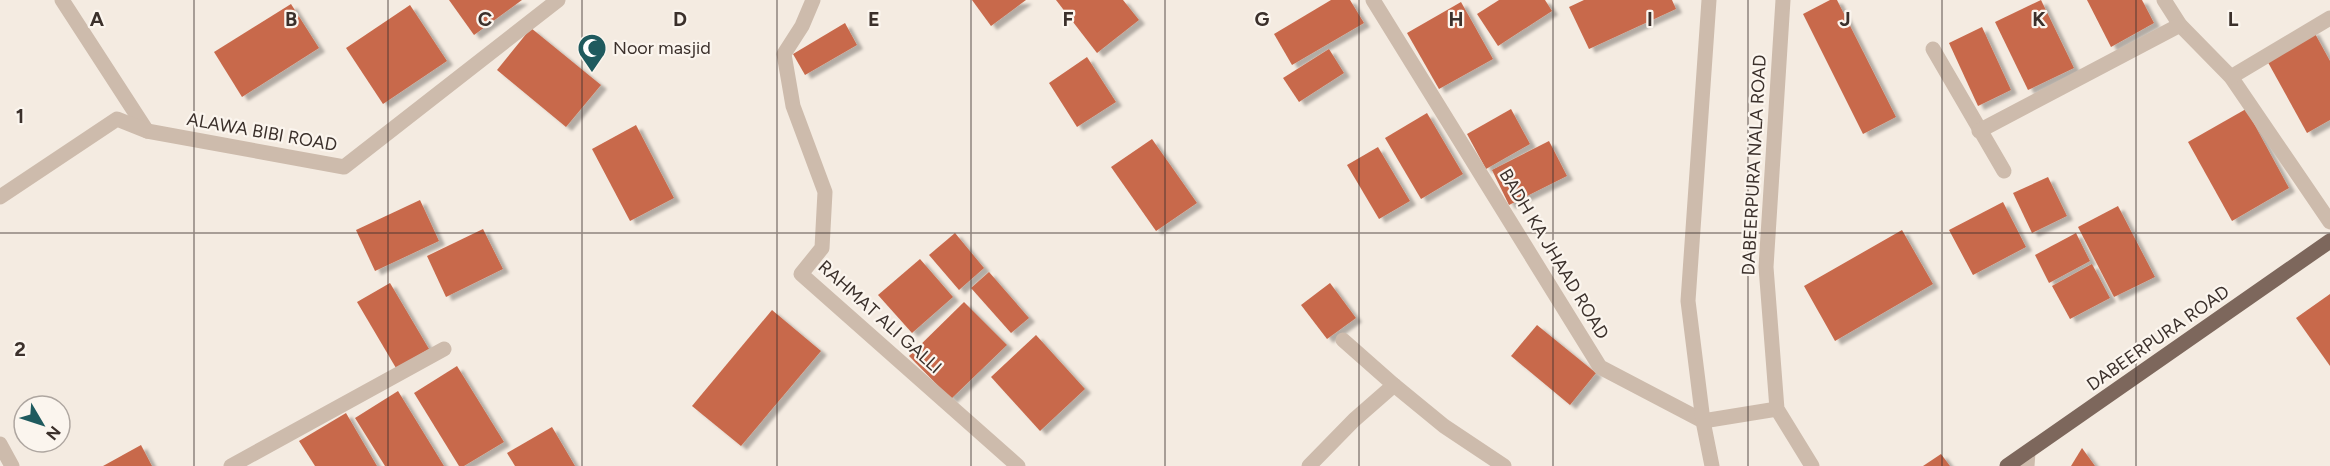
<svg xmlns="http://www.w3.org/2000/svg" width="2330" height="466" viewBox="0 0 2330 466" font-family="Figtree,sans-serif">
  <defs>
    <filter id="shadow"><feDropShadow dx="6" dy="4" stdDeviation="1.5" flood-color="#0004"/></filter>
  </defs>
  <rect width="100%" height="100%" fill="#f4ebe1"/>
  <!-- building -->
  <g fill="#c8694b" filter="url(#shadow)">
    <path d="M449,0H522L474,35Z"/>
    <path d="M972,0H1026L991,26Z"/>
    <path d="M1056,0H1123L1139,20L1097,53Z"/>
    <path d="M1331,0H1350L1364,23L1292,65L1274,34Z"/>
    <path d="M1499,0H1545L1552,11L1498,46L1477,14Z"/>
    <path d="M1584,0H1672L1676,9L1589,49L1569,7Z"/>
    <path d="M1830,0H1837L1896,117L1863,134L1803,14Z"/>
    <path d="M2041,0L2074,68L2028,90L1995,22Z"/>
    <path d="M2087,0H2142L2154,23L2111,47Z"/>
    <path d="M1461,2L1493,59L1439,89L1407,33Z"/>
    <path d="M291,4L319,48L242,97L214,52Z"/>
    <path d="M410,5L447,61L383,104L346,48Z"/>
    <path d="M845,23L857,45L805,75L793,54Z"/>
    <path d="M1982,27L2011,90L1978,106L1949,43Z"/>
    <path d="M531,28L601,85L566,127L497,70Z"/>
    <path d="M2313,30L2330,61V120L2307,133L2265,57Z"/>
    <path d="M1329,49L1344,73L1299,102L1283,78Z"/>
    <path d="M1087,57L1116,102L1077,127L1049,83Z"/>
    <path d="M1511,109L1530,144L1486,169L1467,134Z"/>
    <path d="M2246,109L2289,188L2232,221L2188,142Z"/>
    <path d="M1427,113L1463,174L1421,199L1385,138Z"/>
    <path d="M636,125L674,198L630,221L592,149Z"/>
    <path d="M1152,139L1197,203L1156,231L1111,167Z"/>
    <path d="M1549,141L1567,176L1509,205L1492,170Z"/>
    <path d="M1378,147L1410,201L1379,219L1347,165Z"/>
    <path d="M2048,177L2067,216L2032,233L2013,193Z"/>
    <path d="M420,200L439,241L375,271L356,230Z"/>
    <path d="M2003,202L2026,247L1973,275L1949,230Z"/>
    <path d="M2118,206L2155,277L2114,297L2078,227Z"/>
    <path d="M483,229L503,269L446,297L427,256Z"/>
    <path d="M1902,230L1933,284L1835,341L1804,286Z"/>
    <path d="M955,233L984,268L959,290L929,255Z"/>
    <path d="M2076,233L2090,261L2049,283L2035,255Z"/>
    <path d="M920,259L953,297L912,333L878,295Z"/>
    <path d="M2092,264L2110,298L2070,319L2052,286Z"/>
    <path d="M989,272L1029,318L1011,333L971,288Z"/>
    <path d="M390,283L429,349L396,368L357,302Z"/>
    <path d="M1330,283L1356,318L1327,339L1301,305Z"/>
    <path d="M2330,294V366L2296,318Z"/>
    <path d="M964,302L1007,345L951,399L909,356Z"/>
    <path d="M772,310L821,351L741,446L692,406Z"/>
    <path d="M1537,325L1596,373L1570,405L1511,356Z"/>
    <path d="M1036,335L1085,389L1040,431L991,377Z"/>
    <path d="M457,366L504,442L464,466H459L414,393Z"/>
    <path d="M398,391L444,466H385L355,418Z"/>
    <path d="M346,413L377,466H315L299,441Z"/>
    <path d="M552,427L575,466H515L507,453Z"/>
    <path d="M141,445L152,466H103Z"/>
    <path d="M2082,448L2095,466H2071Z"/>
    <path d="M1941,454L1950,466H1923Z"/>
  </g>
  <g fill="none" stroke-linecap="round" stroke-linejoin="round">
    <!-- minor -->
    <g stroke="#cdbbac" stroke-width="15">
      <path d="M62,0L147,131"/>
      <path d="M813,0L802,26L784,54L793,106L825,192L822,248L801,274L1018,466"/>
      <path d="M1373,0L1600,367L1703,421L1777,409"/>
      <path d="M1709,0L1688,301L1703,421L1712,466"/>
      <path d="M1783,0L1766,267L1777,409L1812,466"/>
      <path d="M2164,0L2180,25L2231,77L2330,222"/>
      <path d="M1933,49L2004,171"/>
      <path d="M2231,77L2330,18"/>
      <path d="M1979,131L2180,25"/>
      <path d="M0,197L117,119L147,131L344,167L558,0"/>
      <path d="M1394,385L1444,426L1504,466"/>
      <path d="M0,444L12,466"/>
      <path d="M231,466L444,349"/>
      <path d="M1309,466L1354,420L1394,385L1343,340"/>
      <path d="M2027,466L2028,452"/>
    </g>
    <!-- major -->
    <path stroke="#7d675c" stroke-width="15" d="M2007,466L2330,241"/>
  </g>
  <!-- grid -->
  <path fill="none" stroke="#3b302b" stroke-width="1.5" stroke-opacity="0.55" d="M194,0V466M388,0V466M582,0V466M777,0V466M971,0V466M1165,0V466M1359,0V466M1553,0V466M1748,0V466M1942,0V466M2136,0V466M0,233H2330"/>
  <!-- icons -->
  <defs>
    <g id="mosque-pin" transform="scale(1.5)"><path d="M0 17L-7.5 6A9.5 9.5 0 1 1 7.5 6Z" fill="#1f5a5e" stroke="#fbf5ee"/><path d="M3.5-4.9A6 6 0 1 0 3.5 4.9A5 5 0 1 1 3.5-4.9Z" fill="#fff"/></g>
  </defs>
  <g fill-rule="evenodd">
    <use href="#mosque-pin" x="592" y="48"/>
  </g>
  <g text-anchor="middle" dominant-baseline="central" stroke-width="4.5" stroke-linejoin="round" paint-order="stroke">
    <!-- poi labels -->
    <g font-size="18" fill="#3b302b" stroke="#fbf5ee" text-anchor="start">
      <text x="613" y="48">Noor masjid</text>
    </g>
    <!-- street labels -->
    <g font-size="18" fill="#3b302b" stroke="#fbf5ee">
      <text transform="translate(262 132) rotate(10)">ALAWA BIBI ROAD</text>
      <text transform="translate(1754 165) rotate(-87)">DABEERPURA NALA ROAD</text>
      <text transform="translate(1554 254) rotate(59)">BADH KA JHAAD ROAD</text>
      <text transform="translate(880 317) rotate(42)">RAHMAT ALI GALLI</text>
      <text transform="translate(2158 338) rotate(-35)">DABEERPURA ROAD</text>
    </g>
  </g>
  <g font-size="20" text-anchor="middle" font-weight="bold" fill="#3b302b" stroke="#fbf5ee" stroke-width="4.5" stroke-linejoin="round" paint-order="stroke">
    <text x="97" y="26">A</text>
    <text x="291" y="26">B</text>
    <text x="485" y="26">C</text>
    <text x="680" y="26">D</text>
    <text x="874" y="26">E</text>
    <text x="1068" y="26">F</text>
    <text x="1262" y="26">G</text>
    <text x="1456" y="26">H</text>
    <text x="1650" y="26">I</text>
    <text x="1845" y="26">J</text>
    <text x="2039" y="26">K</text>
    <text x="2233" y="26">L</text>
    <text x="20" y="123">1</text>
    <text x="20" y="356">2</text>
  </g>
  <!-- north arrow -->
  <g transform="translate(42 424) rotate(129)"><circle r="28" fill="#fbf5ee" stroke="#aea6a0" stroke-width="1.5"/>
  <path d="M0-4.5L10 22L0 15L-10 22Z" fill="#1f5a5e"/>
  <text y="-9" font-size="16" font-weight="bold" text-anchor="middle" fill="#3b302b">N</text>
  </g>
</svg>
